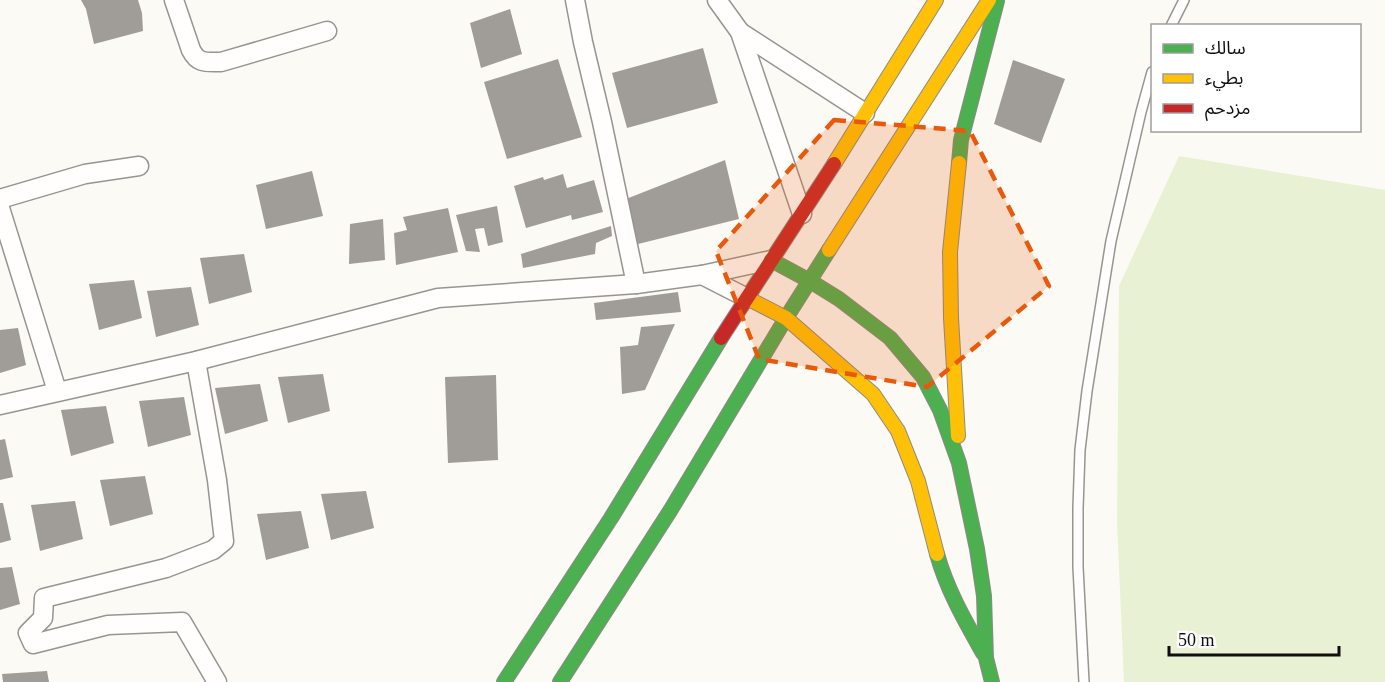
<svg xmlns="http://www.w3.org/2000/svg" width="1385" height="682" viewBox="0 0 1385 682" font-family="'Times New Roman','Noto Sans Arabic',serif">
  <rect width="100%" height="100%" fill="#fcfaf4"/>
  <!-- green -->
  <path fill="#e8f1d4" d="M1179,156L1385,190V682H1124L1117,522L1119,286Z"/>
  <!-- building -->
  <g fill="#a09d99">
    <path d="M81,0H138L142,13L143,31L94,44L86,9Z"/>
    <path d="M510,9L522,54L481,68L470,23Z"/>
    <path d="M703,48L718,103L627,128L612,73Z"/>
    <path d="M558,59L582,137L507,159L484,82Z"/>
    <path d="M1013,60L1065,79L1041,143L994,124Z"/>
    <path d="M725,160L739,219L638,244L626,199Z"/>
    <path d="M312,171L323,216L266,229L256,185Z"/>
    <path d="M563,174L567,188L594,180L603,212L572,220L571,215L526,228L514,186L543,177L544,180Z"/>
    <path d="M497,206L503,242L488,246L484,228L475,229L480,252L466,251L456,215Z"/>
    <path d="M448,208L458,252L396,265L394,233L407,230L403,217Z"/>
    <path d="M383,219L385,260L349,264L350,224Z"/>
    <path d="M611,226L612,236L596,243L595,254L523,268L521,254Z"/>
    <path d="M244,254L252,292L209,304L200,258Z"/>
    <path d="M134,280L142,318L99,330L89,284Z"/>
    <path d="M191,287L199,325L156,337L147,291Z"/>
    <path d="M678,292L681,312L596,320L594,303Z"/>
    <path d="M675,324L645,390L622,394L620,347L638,345L641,327Z"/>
    <path d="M18,328L26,365L0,373V330Z"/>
    <path d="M323,374L330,411L288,423L278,377Z"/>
    <path d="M496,375L498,460L448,463L445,377Z"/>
    <path d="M260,384L268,421L225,434L215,388Z"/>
    <path d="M184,397L191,435L148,447L139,401Z"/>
    <path d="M106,406L114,443L71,456L61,410Z"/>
    <path d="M5,439L13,477L0,480V440Z"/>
    <path d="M145,476L153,514L110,526L100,480Z"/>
    <path d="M366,491L374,528L331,540L321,494Z"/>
    <path d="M75,501L83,539L40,551L31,505Z"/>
    <path d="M0,503H3L11,540L0,543Z"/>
    <path d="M301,511L309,548L266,560L257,514Z"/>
    <path d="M12,567L20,604L0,610V568Z"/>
    <path d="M47,671L49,682H3L2,674Z"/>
  </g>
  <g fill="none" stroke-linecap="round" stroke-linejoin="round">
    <!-- lane casing -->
    <g stroke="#969592" stroke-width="12">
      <g id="lane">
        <path d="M1171,26L1184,0"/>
        <path d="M1084,682L1078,567V508L1080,450L1087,391L1111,241L1141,112L1152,72"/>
      </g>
    </g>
    <!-- street casing -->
    <g stroke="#969592" stroke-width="21">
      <g id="street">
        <path d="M174,0L191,50C198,64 206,62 221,62L327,31"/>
        <path d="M575,0L583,42L602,122L636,284"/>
        <path d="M717,0L740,32L802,214"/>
        <path d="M740,32L865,113"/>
        <path d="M0,199L85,174L139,166"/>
        <path d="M0,208L57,391"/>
        <path d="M702,275L747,298"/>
        <path d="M196,361L217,480L224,541L213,550L166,568L44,598L43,618L28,633L33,644L108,625L182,622L217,682"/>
        <path d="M0,405L196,361L438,298L636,284L702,275L771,260"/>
      </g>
    </g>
    <!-- fast casing -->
    <g stroke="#8c8b89" stroke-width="16">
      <g id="fast">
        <path d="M959,163L961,140L997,1"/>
        <path d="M771,260L810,281L839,299L890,338L923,377L940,410L959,463L977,549L984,596L986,658L992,682"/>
        <path d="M937,554C947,590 965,621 983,653"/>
        <path d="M504,682L611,518L721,338"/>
        <path d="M560,682L670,511L786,318L829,250"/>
      </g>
    </g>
    <!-- slow casing -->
    <g stroke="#8c8b89" stroke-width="16">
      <g id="slow">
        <path d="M834,164L936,0"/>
        <path d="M829,250L989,0"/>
        <path d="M747,298L786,318L873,394L898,431L918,481L937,554"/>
        <path d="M958,436L951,318L950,252L959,163"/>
      </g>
    </g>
    <!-- jam casing -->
    <g stroke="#8c8b89" stroke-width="16">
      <path id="jam" d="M721,338L834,164"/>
    </g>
    <!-- lane -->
    <use href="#lane" stroke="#fffefd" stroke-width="9"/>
    <!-- street -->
    <use href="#street" stroke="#fffefd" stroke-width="18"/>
    <!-- fast -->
    <use href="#fast" stroke="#4caf50" stroke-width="14"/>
    <!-- slow -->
    <use href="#slow" stroke="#ffc107" stroke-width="14"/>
    <!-- jam -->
    <use href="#jam" stroke="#c62828" stroke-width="14"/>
  </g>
  <!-- marked area -->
  <path fill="#e8590c" fill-opacity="0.2" stroke="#e8590c" stroke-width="4.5" stroke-dasharray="12 8" stroke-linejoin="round" d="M834,120L970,131L1049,286L927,387L759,359L716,251Z"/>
  <!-- legend -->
  <rect x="1151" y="24" width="210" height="108" fill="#ffffff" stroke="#9f9f9f" stroke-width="1.5"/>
  <rect x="1163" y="44" width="30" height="9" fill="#4caf50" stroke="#9f9f9f" stroke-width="1.5"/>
  <text x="1205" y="54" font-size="18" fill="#0f0f0f">سالك</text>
  <rect x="1163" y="74" width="30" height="9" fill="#ffc107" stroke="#9f9f9f" stroke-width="1.5"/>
  <text x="1205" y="84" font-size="18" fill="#0f0f0f">بطيء</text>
  <rect x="1163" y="104" width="30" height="9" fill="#c62828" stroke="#9f9f9f" stroke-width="1.5"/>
  <text x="1205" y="114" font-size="18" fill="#0f0f0f">مزدحم</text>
  <!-- scale -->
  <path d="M1169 646v9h170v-9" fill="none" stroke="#0f0f0f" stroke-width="3"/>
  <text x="1178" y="646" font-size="18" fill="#0f0f0f" stroke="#ffffff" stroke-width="4.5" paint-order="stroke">50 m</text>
</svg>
